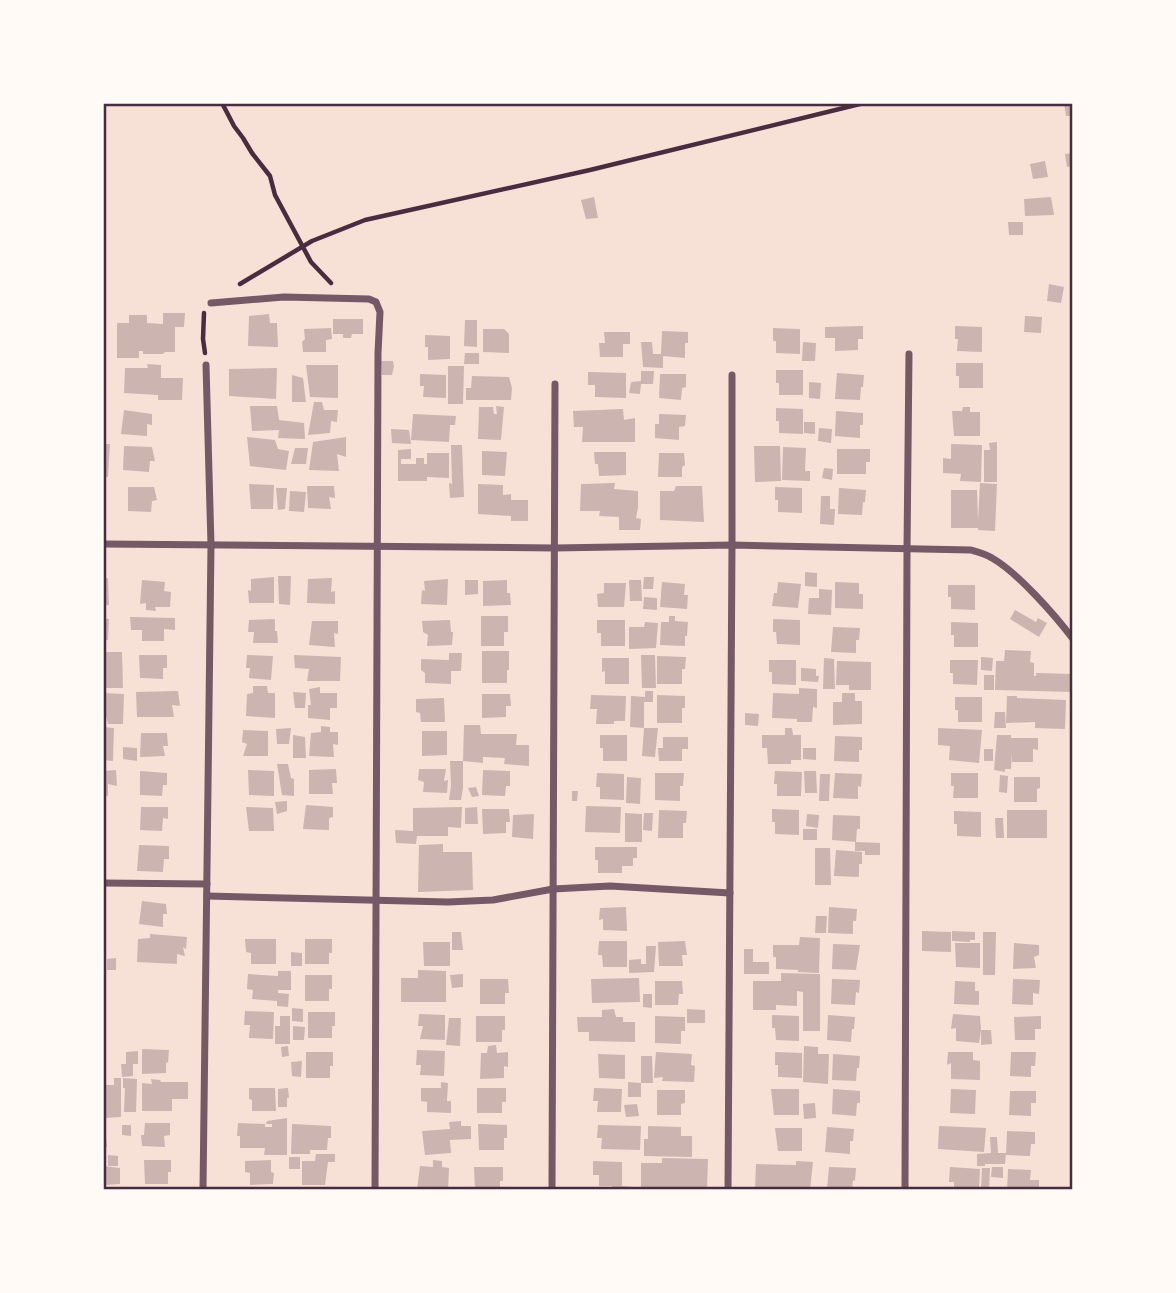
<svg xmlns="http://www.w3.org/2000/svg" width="1176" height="1293" viewBox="0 0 1176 1293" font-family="'Archivo Narrow',sans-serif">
  <rect width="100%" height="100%" fill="#f7e1d7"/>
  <!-- building -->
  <g fill="#ccb4b1">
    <path d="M1064,103H1073V116H1066Z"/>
    <path d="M1073,153V166L1067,167L1065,154Z"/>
    <path d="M1045,161L1048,177L1033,179L1030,164Z"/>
    <path d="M594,197L598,218L586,219L581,200Z"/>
    <path d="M1051,197L1054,215L1025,216L1024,199Z"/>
    <path d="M1008,222H1023V235H1009Z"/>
    <path d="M1049,284L1064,287L1061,303L1047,301Z"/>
    <path d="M163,313H185L184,327H175V352H165L163,354H143V351H139V358H117V323H129V315H147V323L163,324Z"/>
    <path d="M269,314L270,323H277L278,347L248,346L249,316Z"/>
    <path d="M1025,316L1042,317L1041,333L1024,332Z"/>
    <path d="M333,319H363V334H352L351,338H343V334H333Z"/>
    <path d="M465,320H477V347L464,346Z"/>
    <path d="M863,326V339H858V350L835,351V338H825V327Z"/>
    <path d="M955,326L982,327V352L957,351L958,339H955Z"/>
    <path d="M331,328L332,339L326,340V352H303L302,342L305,339L304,329Z"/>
    <path d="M773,328L800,329V354L776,353V341H773Z"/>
    <path d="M483,329H504L509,334V353L483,352Z"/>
    <path d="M662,331L688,332V343H685V358L663,356V368L643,367L641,342H652L653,354H661Z"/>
    <path d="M604,332H630V344H623V357H600L599,343H605Z"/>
    <path d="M425,335L450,336V359L428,360V347H425Z"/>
    <path d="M803,342L816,343L815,361H802Z"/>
    <path d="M465,353H479V364H464Z"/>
    <path d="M381,361H393L394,366L392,375H382Z"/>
    <path d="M956,363H983V388H959V376H956Z"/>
    <path d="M147,364L161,365V378H183L182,400H158V395L124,393L125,368H148Z"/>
    <path d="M306,365H338V398L310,397Z"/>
    <path d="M448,366H464L463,404H448Z"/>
    <path d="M277,368L276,399L229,396V369Z"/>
    <path d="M776,370H803V395H779V383H776Z"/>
    <path d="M641,371H654L653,384H641L640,394L629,393L631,382L641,381Z"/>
    <path d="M588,372L626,373V398L595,397V385H588Z"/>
    <path d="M837,373L864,375L863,387H861L860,400L835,399Z"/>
    <path d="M420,374L446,375V398L423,397L424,386H420Z"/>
    <path d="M660,374H686V387L682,388L681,400L659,398Z"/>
    <path d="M292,375L303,378L306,402H292Z"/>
    <path d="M472,376L509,377L512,388L511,400H466V388H471Z"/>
    <path d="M809,382L821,383L820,399L809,398Z"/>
    <path d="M314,402H322L324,410H338L337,422L331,421L330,433L308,435Z"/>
    <path d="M250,406H277L279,420L304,423L305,439L278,438L279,430L252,431Z"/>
    <path d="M496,406L504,407L501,440L478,439L479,407H493L494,414H497Z"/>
    <path d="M963,407H970V412H980V436H954L952,411H962Z"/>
    <path d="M776,408L803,409V434L779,433V421H776Z"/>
    <path d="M623,409L624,420L635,418V442H582L583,427H574L573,411Z"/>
    <path d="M124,410L152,414V425L147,424V436L121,434Z"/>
    <path d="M836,411L863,413V425H860V438L835,436Z"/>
    <path d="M413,414L456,416L455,425H450L449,442L411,440Z"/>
    <path d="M659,414L686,415L685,426L679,427V440L655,438V424H659Z"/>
    <path d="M804,422H815V434L804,433Z"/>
    <path d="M819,428L832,429L831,443L818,441Z"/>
    <path d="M391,429L409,430L411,444L392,443Z"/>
    <path d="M247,437L275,440L278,449L289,451L286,470L250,466Z"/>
    <path d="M346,437V457L337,454L339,471L309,470L313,442Z"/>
    <path d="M997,442V482H984V450H990L989,443Z"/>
    <path d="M103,444H110L108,477H103Z"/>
    <path d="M951,444L982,445L981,482L960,481L961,474L943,473V458L951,459Z"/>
    <path d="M451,445H462L464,497L450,498L449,483L452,484Z"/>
    <path d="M124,446L152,447L155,461H150L149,472L123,470Z"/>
    <path d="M754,446H780L781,481L755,482Z"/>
    <path d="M783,447L806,448L805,471H810V481L782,480Z"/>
    <path d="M295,448H308L306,464H291Z"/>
    <path d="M411,449V459H401V464H416V458H424V464H427V453H449V478L427,477V481H398V450Z"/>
    <path d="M837,449H870V462H866V474H837Z"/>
    <path d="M482,451L507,452L505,476L482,475Z"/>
    <path d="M594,452H626V475L599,476L598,464H595Z"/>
    <path d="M659,453H684L685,465L682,467V477H658Z"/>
    <path d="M824,468L833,469L832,480L822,478Z"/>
    <path d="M615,483L614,489L638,491V507L636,518L641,519L640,530H619V517L599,516L600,511H580L581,484Z"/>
    <path d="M980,483L997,484L995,531L978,530V528H951V490H977L978,521Z"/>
    <path d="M249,484L274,485L273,509H251Z"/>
    <path d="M478,484L503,485V495L511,494V500H528V521H511V516L478,514Z"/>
    <path d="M307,486H334L335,498L329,497L331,509L308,508Z"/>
    <path d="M676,486H702L704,522L660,520V491H674Z"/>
    <path d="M128,487H154L157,500L152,501L151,512L128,511Z"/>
    <path d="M775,487L802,488V513L778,512V500H775Z"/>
    <path d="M276,488H287L285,509L278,510Z"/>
    <path d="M839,488L866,490L865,502H863L862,515L838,514Z"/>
    <path d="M290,491L306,492L304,512L289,511Z"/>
    <path d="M821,496H830V509H835L834,525L820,524Z"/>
    <path d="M805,572L817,573V587L805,586Z"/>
    <path d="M278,576H291L290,605L279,604Z"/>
    <path d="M274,577V603H249L248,590L251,591V579Z"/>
    <path d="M644,577H654L653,589H643Z"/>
    <path d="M108,578L109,605H103V579Z"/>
    <path d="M332,578L331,592L335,591V604L307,603L308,579Z"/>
    <path d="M448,579L447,605L421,604L422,590L425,591L424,581Z"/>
    <path d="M142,580L165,582L164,591L171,592L170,607H155L156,611L146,610V603L140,604Z"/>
    <path d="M465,580H478V594L465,595Z"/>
    <path d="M507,580V593H510L511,605L483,606V581Z"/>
    <path d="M629,580H641L642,601H630Z"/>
    <path d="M662,582L685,584L684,595H688L687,609L660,607Z"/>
    <path d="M778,582L801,584L798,608L772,606L774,593H777Z"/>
    <path d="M835,582L859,583V594H863V609L835,608Z"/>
    <path d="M604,583H626L624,607H598L597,594L604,593Z"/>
    <path d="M948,585H975V610L951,609V597H948Z"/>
    <path d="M819,589L832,590L831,615L808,614L809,598H819Z"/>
    <path d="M644,597L657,598V610L643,609Z"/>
    <path d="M1015,610L1036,622L1038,618L1047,623L1039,637L1010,619Z"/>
    <path d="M481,616H508V632H504V646H481Z"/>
    <path d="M669,616H675V621L688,622L687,636H685V646L660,645L661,622H669Z"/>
    <path d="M130,617L175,618V630L164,629V641H142V630H131Z"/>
    <path d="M103,618L109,619L108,640H103Z"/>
    <path d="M275,619V631H277L278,643H253L254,632H248L249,620Z"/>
    <path d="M773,619L800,620V645L777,644L776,632H773Z"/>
    <path d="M450,620L451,632H453L452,645L427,646L428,635L423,632L422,621Z"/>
    <path d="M597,620H625V646H601V633H597Z"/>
    <path d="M312,621H338V634L334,633L335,647L309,645Z"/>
    <path d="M645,622L658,623L656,648L629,649V627H644Z"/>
    <path d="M951,622L978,623V647H954V635H951Z"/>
    <path d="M833,627L860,628L859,640H856V653L831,652Z"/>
    <path d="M1005,650L1031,651L1030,662L1034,663V676H1036V673L1073,674V692L995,690L996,661H1004Z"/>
    <path d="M482,651H509V670H507V683H482Z"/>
    <path d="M103,652H122L123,688H103Z"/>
    <path d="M449,653H462L461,671H451V684L425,683V673L421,670V659L449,660Z"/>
    <path d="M139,655H167V668H163V679L140,678Z"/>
    <path d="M247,655L273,656L271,680L249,678L250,668H246Z"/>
    <path d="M294,655L341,657L340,681H307L309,669L295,668Z"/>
    <path d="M641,655H655L656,688H642Z"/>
    <path d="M657,656L686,657L685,669H682V684H657Z"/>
    <path d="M981,657L993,658L992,671L981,670Z"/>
    <path d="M602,658H629V684H605V671L602,672Z"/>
    <path d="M824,658L834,659L835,689H823Z"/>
    <path d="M769,660H796V685L772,684V672H769Z"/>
    <path d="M950,660H978L977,685L953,684V673H950Z"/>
    <path d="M837,661L871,662V690H849V685H836Z"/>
    <path d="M801,668L816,669V676H819L818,682L801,681Z"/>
    <rect x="984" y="675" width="10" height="15"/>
    <path d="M253,686H267L268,693H275V718L246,716L247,694L253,693Z"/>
    <path d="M320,687V693H337V708H330V720L308,718V705H311L309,689Z"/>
    <path d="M799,688L817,689V708L813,707L812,722H797V719L772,718L773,693L799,694Z"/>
    <path d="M178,691L180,706L172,705L174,717H137L136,692Z"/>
    <path d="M645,691H653V702H644V728L630,727L631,696L645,697Z"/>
    <path d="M293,692L306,693L305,708H295Z"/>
    <path d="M103,693L124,694L123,724H108L106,716H103Z"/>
    <path d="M842,693H855V701H862V724L833,725V702H842Z"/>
    <path d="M482,694H510L511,706H506V717L482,718Z"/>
    <path d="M591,695L626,696L625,721H614V724H596L597,709H590Z"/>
    <path d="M657,695L685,696V708H682V723H657Z"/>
    <path d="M1007,696H1017V698L1066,700L1065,729L1035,728V722L1006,723Z"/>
    <path d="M955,697H982V722H958V710H955Z"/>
    <path d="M444,698L445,722H421L420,713L416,712V699Z"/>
    <path d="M995,712H1005L1006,728H994Z"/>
    <path d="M745,713L759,714L758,726L745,725Z"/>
    <path d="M464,725H480L481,734H517L516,745H529V766L504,764L505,758L483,757V763L463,761Z"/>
    <path d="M321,726L330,727V732H338V745L333,744L334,757L309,756L311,733L321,732Z"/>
    <path d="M103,727L114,728L113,761L103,760Z"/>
    <path d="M291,728L289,744H277L276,729Z"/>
    <path d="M644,728H658L655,757L642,756Z"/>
    <path d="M785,728H792L793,735H801V760H791V764H768L767,748H762V735H785Z"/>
    <path d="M938,728L982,730L979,763L949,760L950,746L938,745Z"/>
    <path d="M243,730L268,731V756H243L247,744L242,742Z"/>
    <path d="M422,731H447V755L422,756Z"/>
    <path d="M141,733H167L168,746H163L165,756L140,757Z"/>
    <path d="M293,735L305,737L306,758H293Z"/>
    <path d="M600,735H627V761H603V748H600Z"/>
    <path d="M997,735H1011V738H1038V750L1033,749V762H1012V752L1011,769H1005V772L994,770Z"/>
    <path d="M835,736L862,737V750H859V762L834,761Z"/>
    <path d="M663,737H688V749H682V761H659L658,748H663Z"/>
    <path d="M123,747L137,748V761L123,759Z"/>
    <path d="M803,748H816V760L803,759Z"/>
    <rect x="984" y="749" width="9" height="12"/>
    <path d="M450,761H463V788L461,800H449L451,786Z"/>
    <path d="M277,764H288L291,778L294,779V796L282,795Z"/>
    <path d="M336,769L337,783H332L333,794H309V770Z"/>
    <path d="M419,769H446L444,781L448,780L447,793L423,792L424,782L418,780Z"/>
    <path d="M116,770L117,786L108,784V796H103V771Z"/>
    <path d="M248,770L274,771V796L249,795Z"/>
    <path d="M483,770L510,771V786H506L505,796L482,795Z"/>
    <path d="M140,771L167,773V785H163L162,796L140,795Z"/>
    <path d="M775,771L802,772L801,796H777V784H774Z"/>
    <path d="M804,771H816L817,793H805Z"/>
    <path d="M597,773L624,774V800L600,799V787H596Z"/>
    <path d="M655,773H684L683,786H680V801L655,800Z"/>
    <path d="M835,773L862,774L861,787L858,786V799L833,798Z"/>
    <path d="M951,773H978V798H953L954,786H951Z"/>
    <path d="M820,774H830L829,801H819Z"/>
    <path d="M1000,775L1008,776L1007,793L999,792Z"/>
    <path d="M627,777L641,778L640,804L626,803Z"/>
    <path d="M1014,777H1040V788L1037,789V802H1014Z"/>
    <path d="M476,787L479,796L472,797L468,788Z"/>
    <path d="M572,791H578L577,801H572Z"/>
    <path d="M287,801V811L277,814L275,802Z"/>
    <path d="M306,805L333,807V817L329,818V830L303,829Z"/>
    <path d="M586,806L621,807L620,833L585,832Z"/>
    <path d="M141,807H168V819L163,818L162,831L140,830Z"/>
    <path d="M246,807L273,808L274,831H249Z"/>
    <path d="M462,807L461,828L448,827V836H417L416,844L396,843L395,830L413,831V808Z"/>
    <path d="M477,807L478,824H465V808Z"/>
    <path d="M482,809H509L510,822H506V833L483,834Z"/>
    <path d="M772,809L799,810V835L775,834V822H772Z"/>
    <path d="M659,810L687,811L686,823H683V838H658Z"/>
    <rect x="1007" y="810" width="40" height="28"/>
    <path d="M954,811L981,812V837L957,836V824H954Z"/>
    <path d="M625,813L642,814V842H625Z"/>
    <path d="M644,813H653L652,831L643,830Z"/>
    <path d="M534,814L533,839L512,837L513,815Z"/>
    <path d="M807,814L819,815L818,828L806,826Z"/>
    <path d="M833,815L860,816V829H857L856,842L832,840Z"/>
    <path d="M995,818H1003L1004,838H996Z"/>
    <rect x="803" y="829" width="14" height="11"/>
    <path d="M855,842L880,843V855H865V851H855Z"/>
    <path d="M443,844V852H472L473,890L418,892L419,845Z"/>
    <path d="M139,845L169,846V859H164L163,872L137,871Z"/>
    <path d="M595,847H637V858H633V866H622V873H598V860H595Z"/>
    <path d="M815,848H830L831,885H815Z"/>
    <path d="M836,850L862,852V864H859V877L834,876Z"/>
    <path d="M142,901L166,904L167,914H163V927L139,924Z"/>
    <path d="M626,907L627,931L603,930V919L599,920L600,908Z"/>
    <path d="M829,907L857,909L856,921H853V934L828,933Z"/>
    <path d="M816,916H827L826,933H815Z"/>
    <path d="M922,931L951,932V952L922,951Z"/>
    <path d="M952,931L975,932V940H970V942L952,941Z"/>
    <path d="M452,932H461L463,950H452Z"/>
    <path d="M983,932H996L995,975H983Z"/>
    <path d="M150,934L187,937L186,949L183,947L185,956L177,954V964L137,962L138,939L150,938Z"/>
    <path d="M800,937L820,938L819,973L798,972V970L776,969V957H773V945H799Z"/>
    <path d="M245,939H276V964H251V953L246,952Z"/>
    <path d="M305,939H332V953H329V964H305Z"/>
    <path d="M599,941H627V967H603L602,955H598Z"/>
    <path d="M685,941L687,955H682L683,966H659L658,942Z"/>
    <path d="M423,942H450V966H424Z"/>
    <path d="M955,943H980V968L956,967Z"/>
    <path d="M1014,943L1039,945V955L1034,957L1036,968L1013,969Z"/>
    <path d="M833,944L860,945L856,970L832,969Z"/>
    <path d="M646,946H656L654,972L629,973V960L641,959V964H646Z"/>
    <path d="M744,949H753V962H769V974H744Z"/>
    <path d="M291,952L302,953V966H291Z"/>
    <path d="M116,958V970H107V959Z"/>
    <path d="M418,970L446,971V1002H401V978H418Z"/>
    <path d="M278,971H291V990H278V993L289,994L288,1007L277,1006V1001L252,999L253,990L247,989L248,974L278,976Z"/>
    <path d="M781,973L820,974V1031H803V992L797,991V1006L776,1005V1010H753V981H781Z"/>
    <path d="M463,974V987L452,988L450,975Z"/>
    <path d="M305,975H332V989H329V1001H305Z"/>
    <path d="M639,978L640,1002L592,1003L591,979Z"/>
    <path d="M480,979H508L509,993H505V1004H480Z"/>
    <path d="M832,979L860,980L859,993L856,992L855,1005L831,1004Z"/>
    <path d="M1013,979L1040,980L1039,994L1033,993V1005L1012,1004Z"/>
    <path d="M655,981H682L683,994H679L678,1005H655Z"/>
    <path d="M955,981L975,982V991H979V1005L954,1004Z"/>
    <path d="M643,994H652V1008L643,1007Z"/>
    <path d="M292,1008L303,1009V1022L292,1021Z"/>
    <path d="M614,1009L616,1017H623V1022H635V1042L589,1041V1032H578L577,1017H602V1010Z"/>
    <path d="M687,1009L705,1010V1023H687Z"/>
    <path d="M245,1011L274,1012L273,1039L249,1038L250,1025H244Z"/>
    <path d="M308,1012H335V1026H332V1038H308Z"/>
    <path d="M419,1014L445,1015V1040L420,1039L423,1026H418Z"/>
    <path d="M953,1014L980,1016L981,1030L979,1043L956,1041V1028L951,1029Z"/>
    <path d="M772,1015L799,1016V1041L776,1040L775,1028H772Z"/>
    <path d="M828,1015L855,1017L854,1029H852L851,1042L827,1040Z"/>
    <path d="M280,1016H290V1044H275V1026H280Z"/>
    <path d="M476,1016H505V1030H502V1042H476Z"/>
    <path d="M655,1016L685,1017V1031H681V1044L655,1043Z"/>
    <path d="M1041,1016V1029H1035V1040H1015L1014,1017Z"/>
    <path d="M449,1018H461L460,1046L446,1045Z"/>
    <path d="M293,1026L305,1027L304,1040H293Z"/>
    <path d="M981,1030H991L992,1044L981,1045Z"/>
    <path d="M496,1045L497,1053L508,1052V1067L504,1066V1078L480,1079L481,1053H487L488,1046Z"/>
    <path d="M288,1046L289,1056L282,1057L281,1047Z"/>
    <path d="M804,1046L818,1047V1054H829L828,1084L803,1082Z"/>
    <path d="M142,1049L169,1050L168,1063L166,1062V1073L142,1074Z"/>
    <path d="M417,1050L445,1051L444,1076L420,1075L421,1065H416Z"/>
    <path d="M138,1051V1064H133V1076L122,1077L121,1064H126V1052Z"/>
    <path d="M306,1052H333V1066H330V1078H306Z"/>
    <path d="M656,1052L692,1054L691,1065L695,1066L694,1082L662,1081L663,1077L654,1078Z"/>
    <path d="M775,1052L802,1053V1078L778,1077V1065H775Z"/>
    <path d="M948,1052H973V1060L980,1061V1080L951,1079V1063L947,1065Z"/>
    <path d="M1011,1052H1036L1035,1066H1031V1077L1010,1076Z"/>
    <path d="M598,1054L625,1055V1079L599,1078Z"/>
    <path d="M833,1054L860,1056L859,1068H857L856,1081L832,1080Z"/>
    <path d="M641,1056H652L653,1083H641Z"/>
    <path d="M302,1061L301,1077L292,1076L291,1062Z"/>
    <path d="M114,1078H121V1117L103,1118V1085H114Z"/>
    <path d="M123,1078L137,1079L136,1112H124L125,1088H123Z"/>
    <path d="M151,1079L160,1080L161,1082H188V1099H172V1111H142V1083L152,1084Z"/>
    <path d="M441,1082L448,1083L447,1101H451V1113L427,1112V1102L421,1101V1088H441Z"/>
    <path d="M628,1082L641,1083V1097H628Z"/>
    <path d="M249,1088H275L276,1111H252V1100L249,1099Z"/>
    <path d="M288,1088L289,1098H287V1107H278V1089Z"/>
    <path d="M477,1088H506V1102H502V1113H477Z"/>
    <path d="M594,1088L622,1089L621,1112H597L598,1101H593Z"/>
    <path d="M771,1089H799V1115H774Z"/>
    <path d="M833,1089L860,1091V1103H857L856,1116L832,1114Z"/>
    <path d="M951,1089L976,1090L975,1114L950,1113Z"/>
    <path d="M657,1090H685V1103L681,1104V1115H657Z"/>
    <path d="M1010,1091H1036V1103H1031V1116L1009,1115Z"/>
    <path d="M815,1103L816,1118L804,1119L803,1104Z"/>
    <path d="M637,1104L639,1116L626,1117L624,1105Z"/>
    <path d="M287,1118V1155H264L265,1148H240V1136H237L238,1123L265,1124V1127H272V1124H266L267,1121Z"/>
    <path d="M461,1121V1126H471V1139L450,1140L451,1153L425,1155L422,1131L450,1129L449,1122Z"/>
    <path d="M145,1123H170V1135L164,1136L165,1147L142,1146L141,1135H144Z"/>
    <path d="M292,1124L331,1126V1138H328L327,1150H310V1154H291Z"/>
    <path d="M478,1124L507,1125V1138H504V1150H479Z"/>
    <path d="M122,1125H131V1136L122,1135Z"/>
    <path d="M598,1125L641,1126L640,1150L601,1149L602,1138H597Z"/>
    <path d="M648,1126L681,1127V1136H692V1157L644,1156V1139H648Z"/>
    <path d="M939,1126L986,1128L984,1152L938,1149Z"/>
    <path d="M827,1127L854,1129L853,1141H850V1154L825,1152Z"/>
    <path d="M103,1128H105L107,1147H103Z"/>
    <path d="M775,1128H802V1151H778Z"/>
    <path d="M1007,1131L1035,1132V1144H1031L1030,1156L1006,1155Z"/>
    <path d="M990,1137H997L998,1153H1006L1005,1164H985V1166H977V1154L991,1153Z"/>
    <path d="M316,1154H335V1162H328L325,1185H302V1161H315Z"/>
    <path d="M108,1155L118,1156V1166H108Z"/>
    <rect x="289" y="1157" width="11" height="12"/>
    <path d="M662,1158L708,1159L707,1190L641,1189V1163H662Z"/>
    <path d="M144,1160H171V1172H168V1184H145Z"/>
    <path d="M271,1160V1172L274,1173L273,1184L250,1185V1173L245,1172V1161Z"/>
    <path d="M433,1160L442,1161V1167L449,1168L448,1190H417L420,1166L433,1167Z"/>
    <path d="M593,1161L622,1162V1186L634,1187V1190H612V1186H599V1175H593Z"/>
    <path d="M796,1161L813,1162L810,1190L755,1189L756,1164L796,1165Z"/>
    <path d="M103,1166L120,1168V1184L105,1185L106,1182H103Z"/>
    <path d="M474,1167H503V1181H500V1190H475Z"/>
    <path d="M829,1167L856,1168L855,1181L853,1180L852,1190H827Z"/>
    <path d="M950,1167L980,1169L979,1190H954V1182H949Z"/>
    <path d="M992,1167H1003V1178L991,1177Z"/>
    <path d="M982,1168H990L989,1190H981Z"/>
    <path d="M1008,1169L1031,1170L1030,1180H1039V1190H1007Z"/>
  </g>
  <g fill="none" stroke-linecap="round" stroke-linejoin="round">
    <!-- path -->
    <g stroke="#4a2c40" stroke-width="4.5">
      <path d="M222,103L234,126L243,138L252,153L270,176L275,195L311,262L331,283"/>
      <path d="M240,284L312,241L365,220L590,170L864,103"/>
      <path d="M204,313L203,339L205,353"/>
    </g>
    <!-- minor -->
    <g stroke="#755966" stroke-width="7">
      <path d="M211,303L284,297L369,299L376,302L380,312L378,353L375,1190"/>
      <path d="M103,544L555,548L732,545L971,550C978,552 986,554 992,558C1017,572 1055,615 1073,639"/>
      <path d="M103,883L207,884"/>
      <path d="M207,896L448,902L493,900L553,889L610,886L730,893"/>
      <path d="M203,1190L211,545L206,365"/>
      <path d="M552,1190L555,384"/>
      <path d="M728,1190L732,545V375"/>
      <path d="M905,1190L907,549L909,354"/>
    </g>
  </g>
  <!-- border -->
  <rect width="1176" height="1293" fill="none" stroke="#fffaf5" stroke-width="210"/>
  <rect x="105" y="105" width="966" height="1083" fill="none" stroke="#4a2c40" stroke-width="2.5"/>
</svg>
